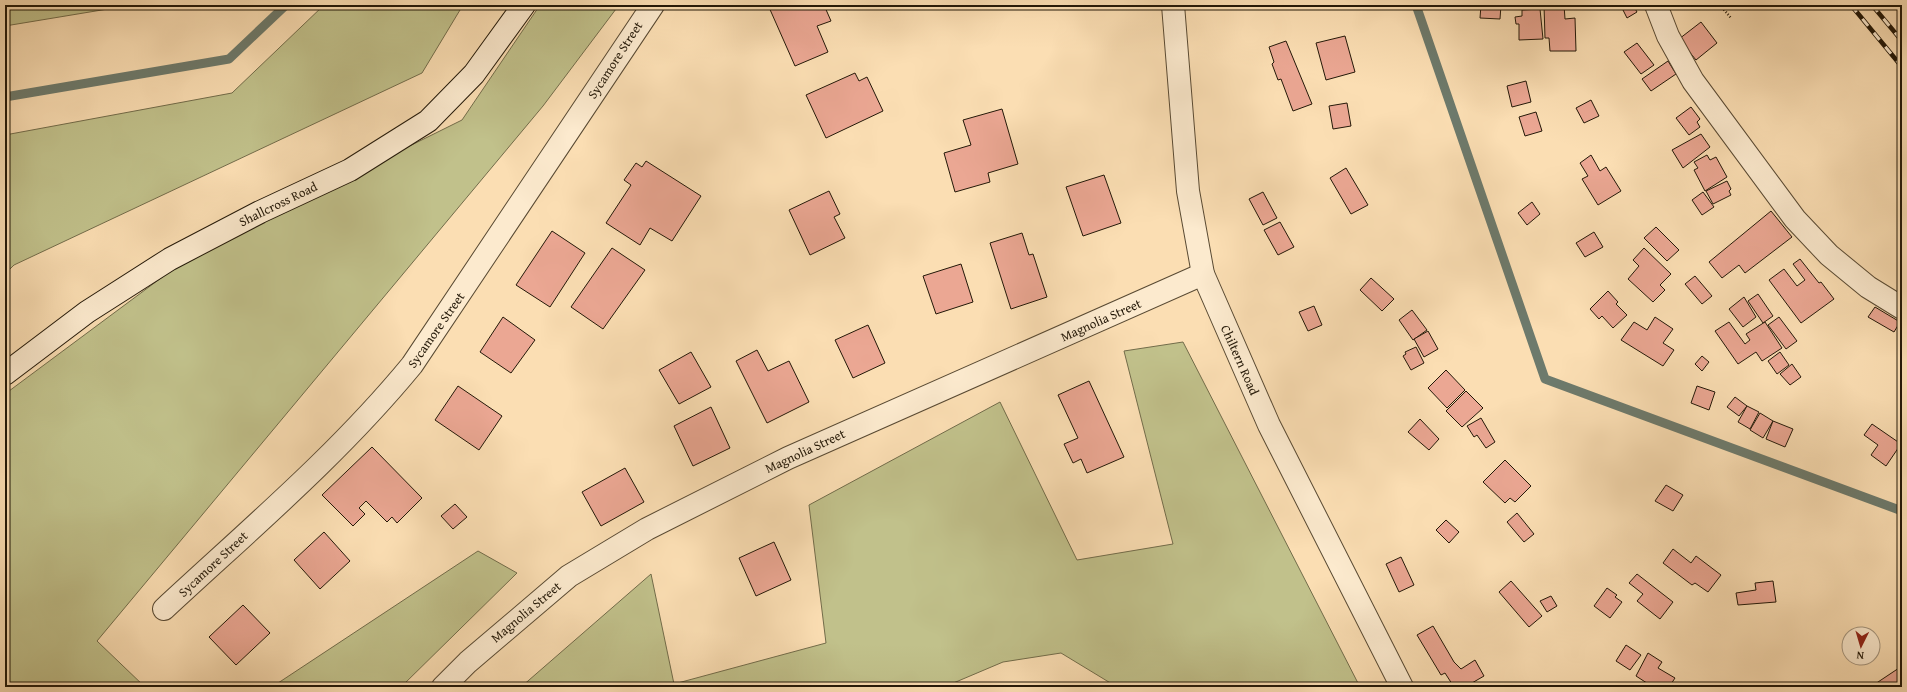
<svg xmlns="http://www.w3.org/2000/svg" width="1907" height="692" viewBox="0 0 1907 692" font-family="'Gentium Book Plus',serif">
  <rect width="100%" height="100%" fill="#fbdeb3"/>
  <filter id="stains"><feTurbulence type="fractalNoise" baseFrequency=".005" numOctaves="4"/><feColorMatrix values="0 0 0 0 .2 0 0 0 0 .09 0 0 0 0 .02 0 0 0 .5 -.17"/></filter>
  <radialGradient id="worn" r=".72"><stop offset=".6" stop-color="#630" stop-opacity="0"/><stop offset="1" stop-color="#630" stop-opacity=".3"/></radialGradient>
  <!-- green -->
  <g fill="#c1c18b" stroke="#726c4a">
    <path d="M5,5H132L5,26Z"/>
    <path d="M324,5H463L422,73L14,265L5,274V135L232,93Z"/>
    <path d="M540,5H619L543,106L97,641L145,687H5V394L196,252L462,120Z"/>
    <path d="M1183,342L1360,687H1117L1061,653L1003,662L944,687H521L651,574L674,684L826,643L809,505L1000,402L1077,560L1173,544L1124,351Z"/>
    <path d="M478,551L517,573L401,687H272Z"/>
  </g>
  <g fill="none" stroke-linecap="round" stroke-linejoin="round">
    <!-- stream -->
    <g stroke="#6d7a6c" stroke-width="9">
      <path d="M1416,5L1545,379L1902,511"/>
      <path d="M5,97L229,59L286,5"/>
    </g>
  </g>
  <!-- building -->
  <g fill="#eba793" stroke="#231808">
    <path d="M768,5H824L831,21L817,26L828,52L795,66Z"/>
    <path d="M1249,5H1264V6L1250,9Z"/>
    <path d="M1481,5H1501L1500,19L1480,18Z"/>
    <path d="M1544,5H1564L1565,19L1575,18L1576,51H1550L1549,38H1545Z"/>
    <path d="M1623,5H1633L1637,12L1627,18L1621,6Z"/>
    <path d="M1540,9L1543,39L1519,40V24H1516L1515,17L1522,16V10Z"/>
    <path d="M1701,22L1717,43L1696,60L1679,39Z"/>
    <path d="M1345,36L1355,72L1326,80L1316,43Z"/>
    <path d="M1286,41L1312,104L1293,111L1281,79L1278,80L1272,64L1274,62L1269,47Z"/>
    <path d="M1637,43L1654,65L1641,74L1624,52Z"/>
    <path d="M1668,61L1676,74L1651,91L1642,79Z"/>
    <path d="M855,73L859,81L867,77L883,111L826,138L806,95Z"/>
    <path d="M1526,81L1531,102L1512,107L1507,86Z"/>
    <path d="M1591,100L1599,116L1584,123L1576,108Z"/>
    <path d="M1347,103L1351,126L1333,129L1329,106Z"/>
    <path d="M1691,107L1700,119L1697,122L1700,127L1689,135L1676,118Z"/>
    <path d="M1002,109L1018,164L988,173L990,182L955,192L944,153L971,145L963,120Z"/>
    <path d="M1536,112L1542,131L1525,136L1519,117Z"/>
    <path d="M1701,134L1710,147L1683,168L1672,150Z"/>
    <path d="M1591,155L1600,171L1606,167L1621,191L1598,205L1582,179L1588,176L1580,163Z"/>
    <path d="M1707,155L1710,160L1716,157L1727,177L1705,191L1694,170L1698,168L1694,162Z"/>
    <path d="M646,161L701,196L672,241L650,228L640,245L606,223L631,185L624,180L636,163L642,167Z"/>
    <path d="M1346,168L1368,205L1351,214L1330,178Z"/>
    <path d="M1104,175L1121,223L1083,236L1066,187Z"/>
    <path d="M1727,181L1731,189L1729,191L1731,195L1713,204L1706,191Z"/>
    <path d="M829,191L840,214L834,217L845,238L810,255L789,210Z"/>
    <path d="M1263,192L1277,218L1263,225L1249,199Z"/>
    <path d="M1703,192L1714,207L1702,215L1692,200Z"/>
    <path d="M1532,202L1540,214L1527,225L1518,213Z"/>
    <path d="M1771,211L1792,237L1745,273L1739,265L1722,278L1709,262Z"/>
    <path d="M1280,222L1294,247L1278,255L1264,230Z"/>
    <path d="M1656,227L1679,250L1667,261L1644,238Z"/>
    <path d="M552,231L585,253L550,307L516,285Z"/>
    <path d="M1594,232L1603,247L1585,257L1576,243Z"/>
    <path d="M1022,233L1029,255L1033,254L1047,297L1011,309L990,243Z"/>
    <path d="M612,248L645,270L603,329L571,307Z"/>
    <path d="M1644,248L1671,274L1660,285L1665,290L1653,302L1628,279L1639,266L1633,260Z"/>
    <path d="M1800,259L1819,283L1821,282L1834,299L1801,323L1769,280L1784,269L1797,286L1805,280L1793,264Z"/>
    <path d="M961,264L973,302L936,314L923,276Z"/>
    <path d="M1695,276L1712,296L1702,304L1685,284Z"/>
    <path d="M1371,278L1394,299L1382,311L1360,290Z"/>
    <path d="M1608,291L1618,302L1616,304L1627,315L1613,328L1602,316L1599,319L1590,309Z"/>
    <path d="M1758,294L1773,316L1763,323L1748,301Z"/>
    <path d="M1744,297L1756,317L1743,327L1729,309Z"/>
    <path d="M1314,306L1322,325L1308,331L1299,312Z"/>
    <path d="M1875,307L1900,322L1894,332L1868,317Z"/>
    <path d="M1412,310L1427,330L1413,340L1399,320Z"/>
    <path d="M503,317L535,340L511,373L480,352Z"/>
    <path d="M1655,317L1673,329L1663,343L1674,350L1663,366L1621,340L1634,322L1647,330Z"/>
    <path d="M1779,317L1797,341L1786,349L1768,325Z"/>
    <path d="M1729,322L1745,344L1750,340L1746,334L1765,322L1782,348L1762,361L1756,352L1738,364L1715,331Z"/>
    <path d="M868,325L885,363L853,378L835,340Z"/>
    <path d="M1428,331L1438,349L1424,357L1414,339Z"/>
    <path d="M1416,347L1424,363L1411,370L1403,356L1406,354L1405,352Z"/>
    <path d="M757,350L768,371L789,361L809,402L767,423L736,361Z"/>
    <path d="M691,352L711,387L679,404L659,370Z"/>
    <path d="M1780,352L1789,365L1777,374L1768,361Z"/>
    <path d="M1702,356L1709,362L1702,371L1695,364Z"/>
    <path d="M1792,364L1801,377L1790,385L1780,374Z"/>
    <path d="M1446,370L1465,390L1447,408L1428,388Z"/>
    <path d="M1089,381L1124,457L1087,473L1081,459L1073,463L1064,444L1078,438L1058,395Z"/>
    <path d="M458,386L502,416L479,450L435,420Z"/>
    <path d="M1697,386L1715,392L1709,410L1691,403Z"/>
    <path d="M1466,391L1483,408L1462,427L1446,411Z"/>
    <path d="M1735,397L1747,406L1739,416L1727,407Z"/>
    <path d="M1747,406L1759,412L1750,429L1738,422Z"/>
    <path d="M711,407L730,448L693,466L674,426Z"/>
    <path d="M1760,413L1773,421L1763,438L1750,430Z"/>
    <path d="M1481,418L1495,442L1486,448L1477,435L1474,437L1467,426Z"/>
    <path d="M1420,419L1439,439L1429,450L1408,432Z"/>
    <path d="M1773,421L1793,429L1785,447L1766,439Z"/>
    <path d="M1872,424L1901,444L1886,466L1871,455L1878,445L1864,435Z"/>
    <path d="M372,447L422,498L397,523L392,517L387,522L366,501L359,508L365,514L353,526L322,495Z"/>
    <path d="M1505,460L1531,486L1515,502L1510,498L1505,503L1483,482Z"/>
    <path d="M625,468L644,502L601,526L582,492Z"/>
    <path d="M1666,485L1683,495L1673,511L1655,501Z"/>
    <path d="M455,504L467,517L453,529L441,516Z"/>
    <path d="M1517,513L1534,534L1524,542L1507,522Z"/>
    <path d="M1446,520L1459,532L1449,543L1436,530Z"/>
    <path d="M324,532L350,561L320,589L294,560Z"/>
    <path d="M774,542L791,580L756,596L739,558Z"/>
    <path d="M1673,549L1691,563L1696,556L1721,575L1708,592L1695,583L1692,585L1663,563Z"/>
    <path d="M1401,557L1414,585L1399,592L1386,564Z"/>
    <path d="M1637,574L1673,602L1660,619L1637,601L1643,594L1629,583Z"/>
    <path d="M1511,581L1542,616L1529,627L1499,592Z"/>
    <path d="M1773,581L1776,602L1738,605L1736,593L1756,590L1755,583Z"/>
    <path d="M1607,588L1617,595L1615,597L1622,602L1610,618L1594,606Z"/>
    <path d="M1551,596L1557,606L1547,612L1540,601Z"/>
    <path d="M243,605L270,633L236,665L209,637Z"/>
    <path d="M1433,626L1454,662L1461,669L1475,660L1484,676L1465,687H1454L1445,673L1441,675L1417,635Z"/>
    <path d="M1626,645L1641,655L1630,670L1616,661Z"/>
    <path d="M1648,653L1662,662L1658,668L1675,678L1669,687H1653L1636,676Z"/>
    <path d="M1902,666V687H1877L1875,684Z"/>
  </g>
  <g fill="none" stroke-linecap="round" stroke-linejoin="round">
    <!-- street casing -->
    <g stroke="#594a33" stroke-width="24">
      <g id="street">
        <path d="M1173,5L1188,191L1203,274L1269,425L1402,687"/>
        <path d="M1656,5L1668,36L1693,81L1795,219L1829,255L1868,287L1902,308"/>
        <path d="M164,609C249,530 338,455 412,365L653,5"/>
        <path d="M443,687L468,662L569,576L647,529L788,458L1203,274"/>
      </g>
    </g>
    <!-- secondary casing -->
    <g stroke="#231808" stroke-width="24">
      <path id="secondary" d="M5,374L87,312L170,259L260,212L350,170L428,121L474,74L524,5"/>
    </g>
    <!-- path -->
    <path stroke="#231808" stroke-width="2.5" stroke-dasharray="1 2" stroke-linecap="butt" d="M1720,5L1731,18"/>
    <!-- street -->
    <use href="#street" stroke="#fceace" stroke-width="22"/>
    <!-- secondary -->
    <use href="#secondary" stroke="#fceace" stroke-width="22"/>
    <!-- rail casing -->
    <g stroke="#231808" stroke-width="4.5">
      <g id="rail">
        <path d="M1851,5L1902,67"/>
        <path d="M1872,5L1902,41"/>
      </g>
    </g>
    <!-- rail -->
    <use href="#rail" stroke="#fceace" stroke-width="3" stroke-dasharray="9" stroke-linecap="butt"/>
  </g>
  <g text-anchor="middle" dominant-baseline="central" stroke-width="3" stroke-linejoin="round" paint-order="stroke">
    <!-- street labels -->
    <g font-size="13" fill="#231808" stroke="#fceace">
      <text transform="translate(615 60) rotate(-57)">Sycamore Street</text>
      <text transform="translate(278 204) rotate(-26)">Shallcross Road</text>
      <text transform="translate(1101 320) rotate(-24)">Magnolia Street</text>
      <text transform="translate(436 330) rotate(-55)">Sycamore Street</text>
      <text transform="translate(1240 360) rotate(66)">Chiltern Road</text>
      <text transform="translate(805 451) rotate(-25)">Magnolia Street</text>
      <text transform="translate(213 564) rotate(-43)">Sycamore Street</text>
      <text transform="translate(526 612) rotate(-40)">Magnolia Street</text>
    </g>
  </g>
  <!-- margin -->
  <rect width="1907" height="692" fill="none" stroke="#fbdeb3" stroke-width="20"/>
  <rect x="6" y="6" width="1895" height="680" fill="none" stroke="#231808" stroke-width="2"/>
  <rect x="10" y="10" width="1887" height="672" fill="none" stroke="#231808"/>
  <!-- north arrow -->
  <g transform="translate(1861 646) rotate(185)"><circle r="19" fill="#fceace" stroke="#a5967f"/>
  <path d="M0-3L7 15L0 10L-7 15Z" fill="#8f2418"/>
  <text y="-6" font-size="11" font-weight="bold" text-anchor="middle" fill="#231808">N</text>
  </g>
  <rect width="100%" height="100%" filter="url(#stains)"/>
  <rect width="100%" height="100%" fill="url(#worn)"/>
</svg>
